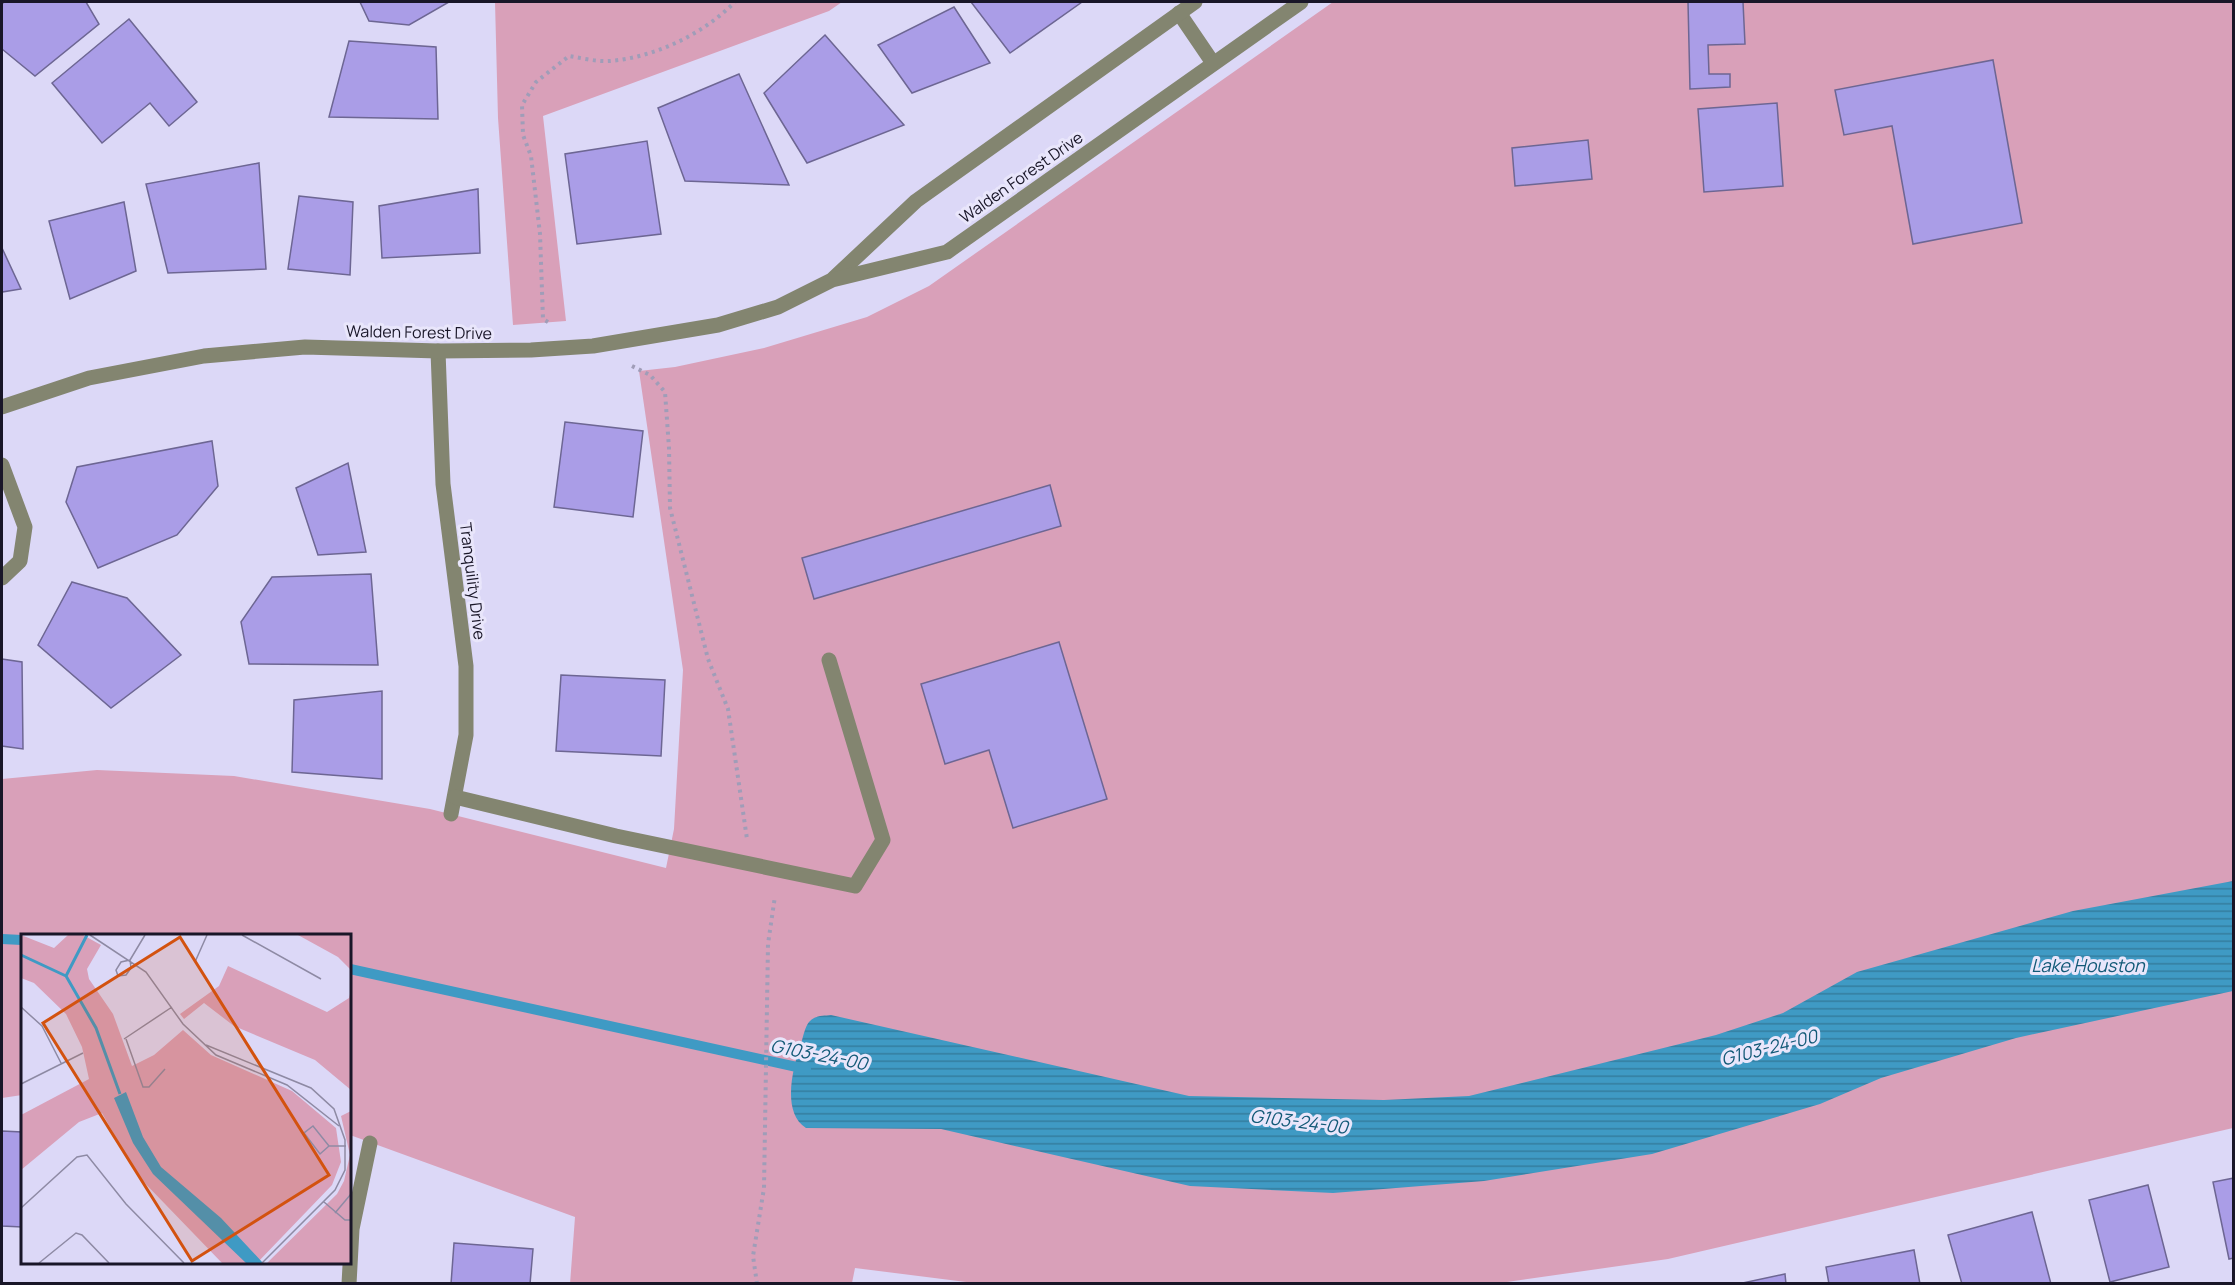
<svg xmlns="http://www.w3.org/2000/svg" width="2235" height="1285" viewBox="0 0 2235 1285" font-family="Manrope,sans-serif">
  <defs>
    <pattern id="water-rules" width="6" height="5" patternUnits="userSpaceOnUse" patternTransform="scale(1.5)"><rect width="6" height="5" fill="#3f9ac4"/><path d="M0 2.5h6" fill="none" stroke="#347d9f"/></pattern>
  </defs>
  <rect width="100%" height="100%" fill="#dcd8f7"/>
  <!-- green -->
  <g fill="#d9a0b9">
    <path d="M495,2H842L829,11L543,116L566,321L513,325L498,118Z"/>
    <path d="M1333,2H2233V1128L1668,1259L1500,1283L982,1284L855,1268L852,1283L570,1284L575,1217L350,1135V936H22V1095L2,1098V779L97,770L234,776L430,809L666,868L674,829L683,670L639,371L675,367L764,348L867,317L929,286Z"/>
  </g>
  <!-- water -->
  <path fill="url(#water-rules)" d="M2233,881V991L2016,1038L1881,1078L1820,1104L1652,1154L1484,1181L1333,1193L1190,1186L941,1129L806,1128C781,1112 793,1067 801,1044C803,1037 805,1027 809,1022C815,1015 823,1016 831,1015L1189,1096L1384,1100L1469,1096L1716,1035L1783,1013L1857,972L2073,911Z"/>
  <g fill="none" stroke-linecap="round" stroke-linejoin="round">
    <!-- stream -->
    <g stroke="#3f9ac4" stroke-width="10">
      <path d="M2,939L22,940"/>
      <path d="M350,969L806,1069"/>
    </g>
  </g>
  <!-- building -->
  <g fill="#aa9de7" stroke="#6d6693" stroke-width="1.5">
    <path d="M4,2H86L99,24L35,76L2,49V4Z"/>
    <path d="M360,2H449L409,25L369,21Z"/>
    <path d="M971,2H1082L1010,53Z"/>
    <path d="M1688,2H1743L1745,44L1708,45L1709,74H1730V87L1690,89Z"/>
    <path d="M954,7L990,63L912,93L878,45Z"/>
    <path d="M129,19L197,102L169,126L150,103L102,143L52,83Z"/>
    <path d="M825,35L904,125L807,163L764,93Z"/>
    <path d="M349,41L436,47L438,119L329,117Z"/>
    <path d="M1993,60L2022,223L1913,244L1892,126L1844,135L1835,90Z"/>
    <path d="M739,74L789,185L685,181L658,108Z"/>
    <path d="M1777,103L1783,186L1704,192L1698,109Z"/>
    <path d="M1588,140L1592,179L1515,186L1512,148Z"/>
    <path d="M647,141L661,234L577,244L565,154Z"/>
    <path d="M259,163L266,269L168,273L146,184Z"/>
    <path d="M478,189L480,253L382,258L379,206Z"/>
    <path d="M299,196L353,202L350,275L288,269Z"/>
    <path d="M124,202L136,271L70,299L49,221Z"/>
    <path d="M2,248L21,289L2,292Z"/>
    <path d="M565,422L643,431L633,517L554,507Z"/>
    <path d="M212,441L218,486L177,535L98,568L66,502L77,467Z"/>
    <path d="M348,463L366,552L318,555L296,488Z"/>
    <path d="M1050,485L1061,526L814,599L802,558Z"/>
    <path d="M371,574L378,665L249,664L241,622L272,577Z"/>
    <path d="M72,582L127,598L181,655L111,708L38,645Z"/>
    <path d="M1059,642L1107,799L1013,828L989,750L945,764L921,684Z"/>
    <path d="M2,659L22,662L23,749L2,746Z"/>
    <path d="M561,675L665,680L661,756L556,751Z"/>
    <path d="M382,691V779L292,772L294,700Z"/>
    <path d="M2,1131L22,1132V1227L2,1226Z"/>
    <path d="M2234,1178V1258L2229,1259L2213,1182Z"/>
    <path d="M2148,1185L2169,1267L2110,1282L2089,1200Z"/>
    <path d="M2032,1212L2051,1284H1962L1948,1235Z"/>
    <path d="M454,1243L533,1249L530,1284H451Z"/>
    <path d="M1914,1250L1920,1284H1829L1826,1267Z"/>
    <path d="M1785,1274L1786,1284H1738Z"/>
  </g>
  <g fill="none" stroke-linecap="round" stroke-linejoin="round">
    <!-- path -->
    <g stroke="#a09db8" stroke-width="4" stroke-dasharray="3 4.5" stroke-linecap="butt">
      <path d="M548,322L543,319L540,234L531,156L523,135L522,105L536,82L569,56C582,58 597,62 610,61C656,57 703,34 735,2"/>
      <path d="M632,366L650,375L665,392L669,448L670,508L708,659L728,709L747,839"/>
      <path d="M757,1284L753,1256L764,1188L768,944L775,896"/>
    </g>
    <!-- minor -->
    <g stroke="#838570" stroke-width="15">
      <path d="M1179,13L1213,63"/>
      <path d="M834,278L916,201L1195,2"/>
      <path d="M438,351L443,484L466,666V735L451,814"/>
      <path d="M2,407L89,378L204,356L305,347L438,351L531,350L593,346L718,325L778,307L832,280L947,252L1301,2"/>
      <path d="M2,465L25,527L20,561L2,578"/>
      <path d="M455,797L616,836L855,886L883,840L829,660"/>
      <path d="M349,1284L352,1229L370,1143"/>
    </g>
  </g>
  <g text-anchor="middle" dominant-baseline="central" stroke-width="6" stroke-linejoin="round" paint-order="stroke">
    <!-- street labels -->
    <g font-size="16" fill="#191628" stroke="#e9e6fb">
      <text transform="translate(1021 177) rotate(-35)">Walden Forest Drive</text>
      <text transform="translate(419 332) rotate(1)">Walden Forest Drive</text>
      <text transform="translate(473 581) rotate(83)">Tranquility Drive</text>
    </g>
    <!-- water labels -->
    <g font-size="18" font-style="italic" fill="#125977" stroke="#e9e6fb">
      <text x="2088" y="965">Lake Houston</text>
      <text transform="translate(1769 1047) rotate(-14)">G103-24-00</text>
      <text transform="translate(819 1054) rotate(11)">G103-24-00</text>
      <text transform="translate(1299 1121) rotate(7)">G103-24-00</text>
    </g>
  </g>
  <!-- overview -->
  <g transform="translate(21 934)">
    <rect width="330" height="330" fill="#dcd8f7"/>
    <path d="M0,1L33,14L47,1H62L80,11L66,35L68,45L92,80L111,132L133,121L162,96L190,121L271,157L315,194L320,228L311,251L236,329H201L116,241L81,179L58,188L0,236V181L68,145L61,113L45,80L13,49L0,44ZM277,1H330V36L317,23ZM207,32L306,78L328,64L330,56V156L294,126L213,92L183,69L163,85L159,80L198,52ZM330,177V329H246L316,260L323,247L329,221L320,182Z" fill="#d9a0b9"/>
    <path d="M105,158L122,203L140,233L200,284L242,329H225L132,240L112,209L93,164Z" fill="#3f9ac4"/>
    <path fill="none" stroke="#3f9ac4" stroke-width="3" d="M66,1L45,42L75,94L99,160M0,21L45,42"/>
    <path fill="none" stroke="#8e8aa4" stroke-width="1.5" d="M69,1L125,38L162,90L195,121L266,151L318,192M221,1L300,45M109,26L110,34L105,41L97,42L95,36L100,28ZM109,26L124,1M174,28L186,1M0,73L21,92L40,129M103,105L151,73M105,105L122,153H128L144,135M185,111L290,154L313,175L324,206V236L314,256L241,329M0,150L62,119M308,212L299,220L283,199L292,192L308,212H325M303,268L324,286H330M0,274L56,223L66,221L105,270L163,329M314,279L330,260M18,329L55,299L61,301L88,329"/>
    <path fill="#d3520f" fill-opacity="0.15" stroke="#d3520f" stroke-width="3" d="M159,3L308,241L171,327L22,89Z"/>
    <rect width="330" height="330" fill="none" stroke="#191628" stroke-width="3"/>
  </g>
  <!-- border -->
  <rect width="2235" height="1285" fill="none" stroke="#191628" stroke-width="6"/>
</svg>
